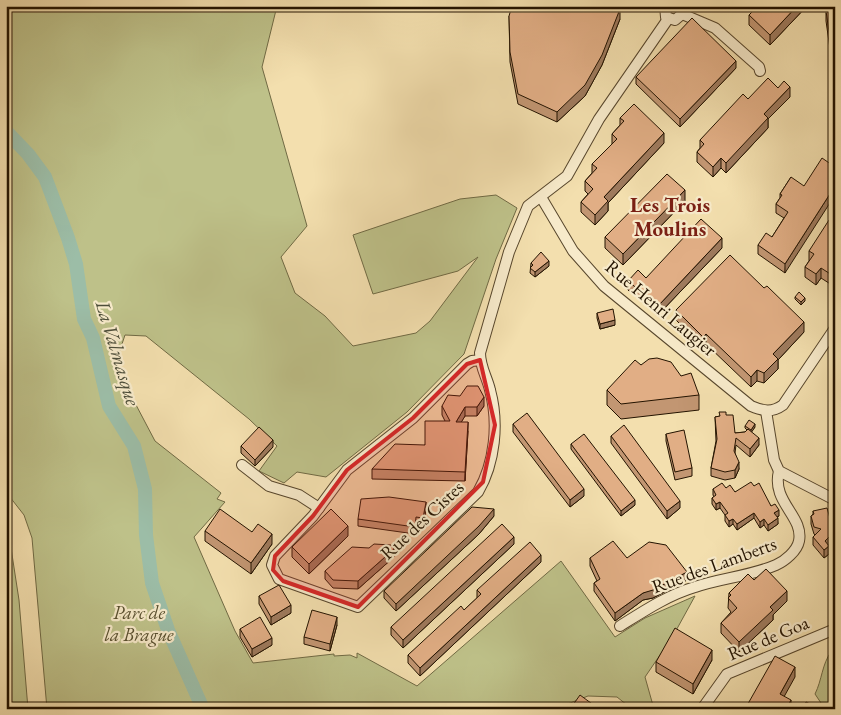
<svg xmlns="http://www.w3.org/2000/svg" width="841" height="715" viewBox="0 0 841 715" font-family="'EB Garamond',serif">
  <rect width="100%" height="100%" fill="#f3dfae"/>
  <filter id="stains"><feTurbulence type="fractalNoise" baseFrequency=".004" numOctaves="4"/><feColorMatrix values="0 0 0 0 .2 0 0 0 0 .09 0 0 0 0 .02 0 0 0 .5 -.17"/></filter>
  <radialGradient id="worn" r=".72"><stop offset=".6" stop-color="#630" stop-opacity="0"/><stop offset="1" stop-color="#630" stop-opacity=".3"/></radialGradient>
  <!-- green -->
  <g fill="#bec189" stroke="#706a44">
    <path d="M6,6H277L262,67L307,226L281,257L295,293L325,316L353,346L416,333L430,321L478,257L458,271L373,294L353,235L460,199L496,195L517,208L496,259L464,354L407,412L326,477L297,472L284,483L259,471L277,446L249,419L146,336L125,335L115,365L155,441L221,493L217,499L225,502L194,537L235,631L253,663L334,654V656L350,655L357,658V653L417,686L561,561L615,637L645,618L695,596L673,636L645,677L654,709H632L617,697L588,696L555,709H47L32,538L24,515L6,492Z"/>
    <path d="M6,529L9,535L19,600L28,709H6Z"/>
    <path d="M835,638V709H825L815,694C822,680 822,664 831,652L830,642Z"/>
  </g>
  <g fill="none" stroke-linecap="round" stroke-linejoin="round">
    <!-- river -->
    <path stroke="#9cbda7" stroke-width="14" d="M6,131L28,154L45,177L68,238L76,264L84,319L93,338L109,406L134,446L145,489L146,535L152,583L168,630L203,709"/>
    <!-- minor casing -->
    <g stroke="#57462c" stroke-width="12">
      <g id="minor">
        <path d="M665,6L666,17L675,20L682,14L681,6"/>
        <path d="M682,14L715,28L759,67L760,71"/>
        <path d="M541,197L573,251L604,286L751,406C763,411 772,413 783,405L835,328"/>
        <path d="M480,360L472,361L467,364L413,418L347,470L313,516L275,556L272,565L279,579L358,607L478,492C495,463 499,423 490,390C487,377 480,367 480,353L509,252L528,206L567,176L599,119L668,19"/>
        <path d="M766,411L774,460L779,471L835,500"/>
        <path d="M242,465L269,486L299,495L319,508"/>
        <path d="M620,626C644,611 668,595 695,587C721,578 751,576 776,565C785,561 797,551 799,541C804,516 771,502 779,471"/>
        <path d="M702,709L727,674L835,629"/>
      </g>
    </g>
    <!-- minor -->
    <use href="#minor" stroke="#f7eaca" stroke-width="10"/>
  </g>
  <!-- wall -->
  <g fill="#c29672" stroke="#231300">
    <path d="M758,6H807L770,45L749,25V15Z"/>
    <path d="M834,6H835V56H831L826,21V11L834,9Z"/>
    <path d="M509,16L620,19L602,65L585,96L557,122L518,104L510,62Z"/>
    <path d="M736,68L680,127L636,84V77Z"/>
    <path d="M778,88L790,97L768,119V128L726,173L721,168L713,177L697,162V152L700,148V140L748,99Z"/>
    <path d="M620,118L664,143L608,203V211L595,225L581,212V202L588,194L585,191V181L592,173V164L612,144V134L620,125Z"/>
    <path d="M791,177L785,273L758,254V245L772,237L784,218L776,213V204L780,198V194Z"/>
    <path d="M685,201L623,265L605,248V237Z"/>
    <path d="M835,222V287L821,278L816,285L805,277V267L809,261V251Z"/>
    <path d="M722,248L658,315L628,290V281L646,278Z"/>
    <path d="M531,263L549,266L535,277L530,273Z"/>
    <path d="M795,297L805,301L801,305L795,299Z"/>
    <path d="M676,310L804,332L778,360V369L764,383L757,381L751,387L706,344L703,347L676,320Z"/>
    <path d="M597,313L615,325L600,329L597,318Z"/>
    <path d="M641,365L681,376L699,395V410L621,419L607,405V390Z"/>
    <path d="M442,406H484L477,416H465L461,422L468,431L465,481L372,479V469L425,445L445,421L442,415Z"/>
    <path d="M726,415L735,433L745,432L747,430L745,428V426L755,427L751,432L759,445L750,457L736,445L735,453L739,469L735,478L725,480L711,476V468L716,441L715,417Z"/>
    <path d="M513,424L584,496L570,507L513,432Z"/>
    <path d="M666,434L692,468V476L675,480L666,441Z"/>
    <path d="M611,436L680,508L667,519L611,443Z"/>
    <path d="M571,444L635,505L621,516L571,449Z"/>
    <path d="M241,446L273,447L255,466L241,453Z"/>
    <path d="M754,486L771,506L779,516L777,517L778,524L768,531L764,525L760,528L754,518L737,530L733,524L729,527L725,521V515L720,508L716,510L712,504V498L714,497L713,495V489L726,488L735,492Z"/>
    <path d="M426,510L423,526L416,525L415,534L358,526V519Z"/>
    <path d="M813,511L834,540L828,545L829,554L824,558L813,545V537L815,535L814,534L811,524V516L813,514Z"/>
    <path d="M494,516L479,534L396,611L384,598V591Z"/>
    <path d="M205,531L252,532L272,544L251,574L205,541Z"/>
    <path d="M348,536L309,574L292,557V547Z"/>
    <path d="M514,544L403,648L391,635V627Z"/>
    <path d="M394,557L358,589L333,588L325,579V571Z"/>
    <path d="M590,558H627L687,580L653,598L643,600L615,621L594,591V583L597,581L590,566Z"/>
    <path d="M541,562L420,676L408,663V655L464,610L477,598V590Z"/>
    <path d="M754,580L787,601L773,615V620L739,652L721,633V623L731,612L728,608L729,593Z"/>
    <path d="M259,596L291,613L271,625L259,604Z"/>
    <path d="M337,625L330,651L304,644V637Z"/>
    <path d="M240,629L272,645L252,657L240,637Z"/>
    <path d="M712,660L693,694L656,672V662Z"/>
  </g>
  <!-- shaded-wall -->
  <g fill="#9e7a5d" stroke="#231300">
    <path d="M797,6H807L770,45V35Z"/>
    <path d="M620,9V19L602,65L585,96L557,122V112Z"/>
    <path d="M736,61V68L680,127V119Z"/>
    <path d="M790,87V97L768,119V128L726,173V163L764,114Z"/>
    <path d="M664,133V143L608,203V211L595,225V215L604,197Z"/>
    <path d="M721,158V168L713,177V167Z"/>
    <path d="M835,186V195L785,273V264Z"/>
    <path d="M685,190V201L623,265V254Z"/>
    <path d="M722,238V248L658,315V306Z"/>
    <path d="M549,261V266L535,277V272Z"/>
    <path d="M821,268V278L816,285V274Z"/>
    <path d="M805,298V301L801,305V302Z"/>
    <path d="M615,320V325L600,329V324Z"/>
    <path d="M804,322V332L778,360V369L764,383V373L773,354Z"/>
    <path d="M706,334V344L703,347V337Z"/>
    <path d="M757,370V381L751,387V377Z"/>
    <path d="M484,397V406L477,416V407Z"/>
    <path d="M465,407V416L456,431V422Z"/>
    <path d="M468,422V431L465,481V472Z"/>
    <path d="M755,424V427L751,433V430Z"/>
    <path d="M759,438V445L750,457V449Z"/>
    <path d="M273,440V447L255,466V460Z"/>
    <path d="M739,462V469L735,478V470Z"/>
    <path d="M584,489V496L570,507V500Z"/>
    <path d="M635,500V505L621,516V511Z"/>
    <path d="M680,501V508L667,519V511Z"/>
    <path d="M426,502V510L423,526V518Z"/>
    <path d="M720,502V508L716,510V504Z"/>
    <path d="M494,509V516L479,534L396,611V604Z"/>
    <path d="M779,510V516L774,518V513Z"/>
    <path d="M754,513V518L737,530V524Z"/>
    <path d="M778,518V524L768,531V525Z"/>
    <path d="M733,519V524L729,527V521Z"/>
    <path d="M764,519V525L760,528V522Z"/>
    <path d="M348,526V536L309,574V564Z"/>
    <path d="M834,532V540L825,548V541Z"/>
    <path d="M272,534V544L251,574V563Z"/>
    <path d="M514,537V544L403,648V640Z"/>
    <path d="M829,546V554L824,558V550Z"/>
    <path d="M394,549V557L358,589V581Z"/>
    <path d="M541,555V562L420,676V668Z"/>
    <path d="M687,572V580L653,598L643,600L615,621V613L643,593Z"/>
    <path d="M787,591V601L773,615V620L739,652V642L770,607Z"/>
    <path d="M291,605V613L271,625V617Z"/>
    <path d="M337,617V625L330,651V644Z"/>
    <path d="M272,638V645L252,657V649Z"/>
    <path d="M712,650V660L693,694V684Z"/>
    <path d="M795,667V677L780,704V694Z"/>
    <path d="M791,700V709H786Z"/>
  </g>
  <!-- building -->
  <g fill="#e1ae85" stroke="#231300">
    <path d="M512,6H619L620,9L602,55L585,85L557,112L518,94L510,52L509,16Z"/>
    <path d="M758,6H797L770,35L749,15Z"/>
    <path d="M835,9V46H831L826,11Z"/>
    <path d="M692,18L736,61L680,119L636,77Z"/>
    <path d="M768,78L778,88L784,81L790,87L764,114L768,118L726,163L721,158L713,167L697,152L704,144L700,140L743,94L748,99Z"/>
    <path d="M634,104L664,133L604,197L608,201L595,215L581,202L593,189L585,181L597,168L592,164L617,139L612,134L624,121L620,118Z"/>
    <path d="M822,158L835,167V186L785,264L758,245L766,233L772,237L788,212L776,204L782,195L780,194L791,177L804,186Z"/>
    <path d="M667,174L685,190L623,254L605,237Z"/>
    <path d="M701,219L722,238L658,306L628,281L638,270L646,278Z"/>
    <path d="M829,220L834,223L835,222V277L821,268L816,274L805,267L814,254L809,251Z"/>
    <path d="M541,252L549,261L535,272L530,268L533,265L531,263Z"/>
    <path d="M730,255L764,288L767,286L804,322L773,354L778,359L764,373L757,370L751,377L706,334L703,337L676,310Z"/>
    <path d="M799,292L805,298L801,302L795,297Z"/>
    <path d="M613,309L615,320L600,324L597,313Z"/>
    <path d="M657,358L671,362L681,376L691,373L699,395L621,404L607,390L635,360L641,365L649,359Z"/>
    <path d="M467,386H478L484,397L477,407H465L456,422H468L465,472L372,469L395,444L425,445V421H450L442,406L448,395L460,396Z"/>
    <path d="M719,412H726V415H733L735,433L745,432L748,429L759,438L750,449L736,438L734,451L739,462L735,470L725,472L711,468L717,439L715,417L720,416Z"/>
    <path d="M527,413L584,489L570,500L513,424Z"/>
    <path d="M749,420L755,424L751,430L745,426Z"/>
    <path d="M624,425L680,501L667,511L611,436Z"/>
    <path d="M259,427L273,440L255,460L241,446Z"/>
    <path d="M684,430L692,468L675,472L666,434Z"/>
    <path d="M584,434L635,500L621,511L571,444Z"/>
    <path d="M751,482L754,486L759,483L771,506L775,504L779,510L774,513L778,518L768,525L764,519L760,522L754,513L737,524L733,519L729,521L725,515L728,513L720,502L716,504L712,498L716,495L713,489L722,483L726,488L730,485L735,492Z"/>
    <path d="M389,497L426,502L423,518L416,517L415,527L358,519L361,499Z"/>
    <path d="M472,507L494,509L479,526L396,604L384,591Z"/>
    <path d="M827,508L834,532L825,541L829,546L824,550L813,537L821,529L814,527L811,516L814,514L813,511Z"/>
    <path d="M220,509L252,532L258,524L272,534L251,563L205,531Z"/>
    <path d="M331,509L348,526L309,564L292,547Z"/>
    <path d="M502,524L514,537L403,640L391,627Z"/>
    <path d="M613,541L627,558L649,542L666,545L687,572L653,590L643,593L615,613L594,583L600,579L590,558Z"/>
    <path d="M530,542L541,555L420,668L408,655L461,606L464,610L481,594L477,590Z"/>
    <path d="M374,544L391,545L394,549L358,581L333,580L325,571L352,547L369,548Z"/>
    <path d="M766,569L787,591L770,607L773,610L739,642L721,623L737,608L728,598L731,595L729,593L748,574L754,580Z"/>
    <path d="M279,585L291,605L271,617L259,596Z"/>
    <path d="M312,610L337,617L330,644L304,637Z"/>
    <path d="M260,617L272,638L252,649L240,629Z"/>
    <path d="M675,628L712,650L693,684L656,662Z"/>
    <path d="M775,656L795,667L780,694L791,700L786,709H745Z"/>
    <path d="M580,695L599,709H570Z"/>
    <path d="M806,702L812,705L810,709H802Z"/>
  </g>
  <!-- marked area -->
  <path fill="#d62828" fill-opacity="0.2" stroke="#d62828" stroke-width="4" stroke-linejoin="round" d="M480,360L495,425L483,482L358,607L283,581L273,570L275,556L313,516L347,470L413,418L467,364Z"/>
  <g text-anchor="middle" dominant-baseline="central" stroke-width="4.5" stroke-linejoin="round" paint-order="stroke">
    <!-- street labels -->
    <g font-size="19" fill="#231300" stroke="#f7eaca">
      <text transform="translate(661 308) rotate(40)">Rue Henri Laugier</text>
      <text transform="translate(422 520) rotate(-43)">Rue des Cistes</text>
      <text transform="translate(714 565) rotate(-20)">Rue des Lamberts</text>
      <text transform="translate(768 638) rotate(-23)">Rue de Goa</text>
    </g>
    <!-- park labels -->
    <g font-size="19" font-style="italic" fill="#595030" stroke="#f7eaca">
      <text x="139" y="612">Parc de<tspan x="139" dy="22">la Brague</tspan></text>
    </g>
    <!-- water labels -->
    <g font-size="20" font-style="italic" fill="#4d4e3a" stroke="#f7eaca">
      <text transform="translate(118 353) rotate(73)">La Valmasque</text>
    </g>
    <!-- quarter labels -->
    <g font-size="21" font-weight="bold" fill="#7a1f14" stroke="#f7eaca">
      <text x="670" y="204">Les Trois<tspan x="670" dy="24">Moulins</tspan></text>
    </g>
  </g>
  <!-- margin -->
  <rect width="841" height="715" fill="none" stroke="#f3dfae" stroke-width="25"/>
  <rect x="8" y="8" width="826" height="700" fill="none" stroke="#231300" stroke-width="2.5"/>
  <rect x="12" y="12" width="816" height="690" fill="none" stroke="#231300"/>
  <rect width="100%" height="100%" filter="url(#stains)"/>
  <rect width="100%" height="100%" fill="url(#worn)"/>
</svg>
